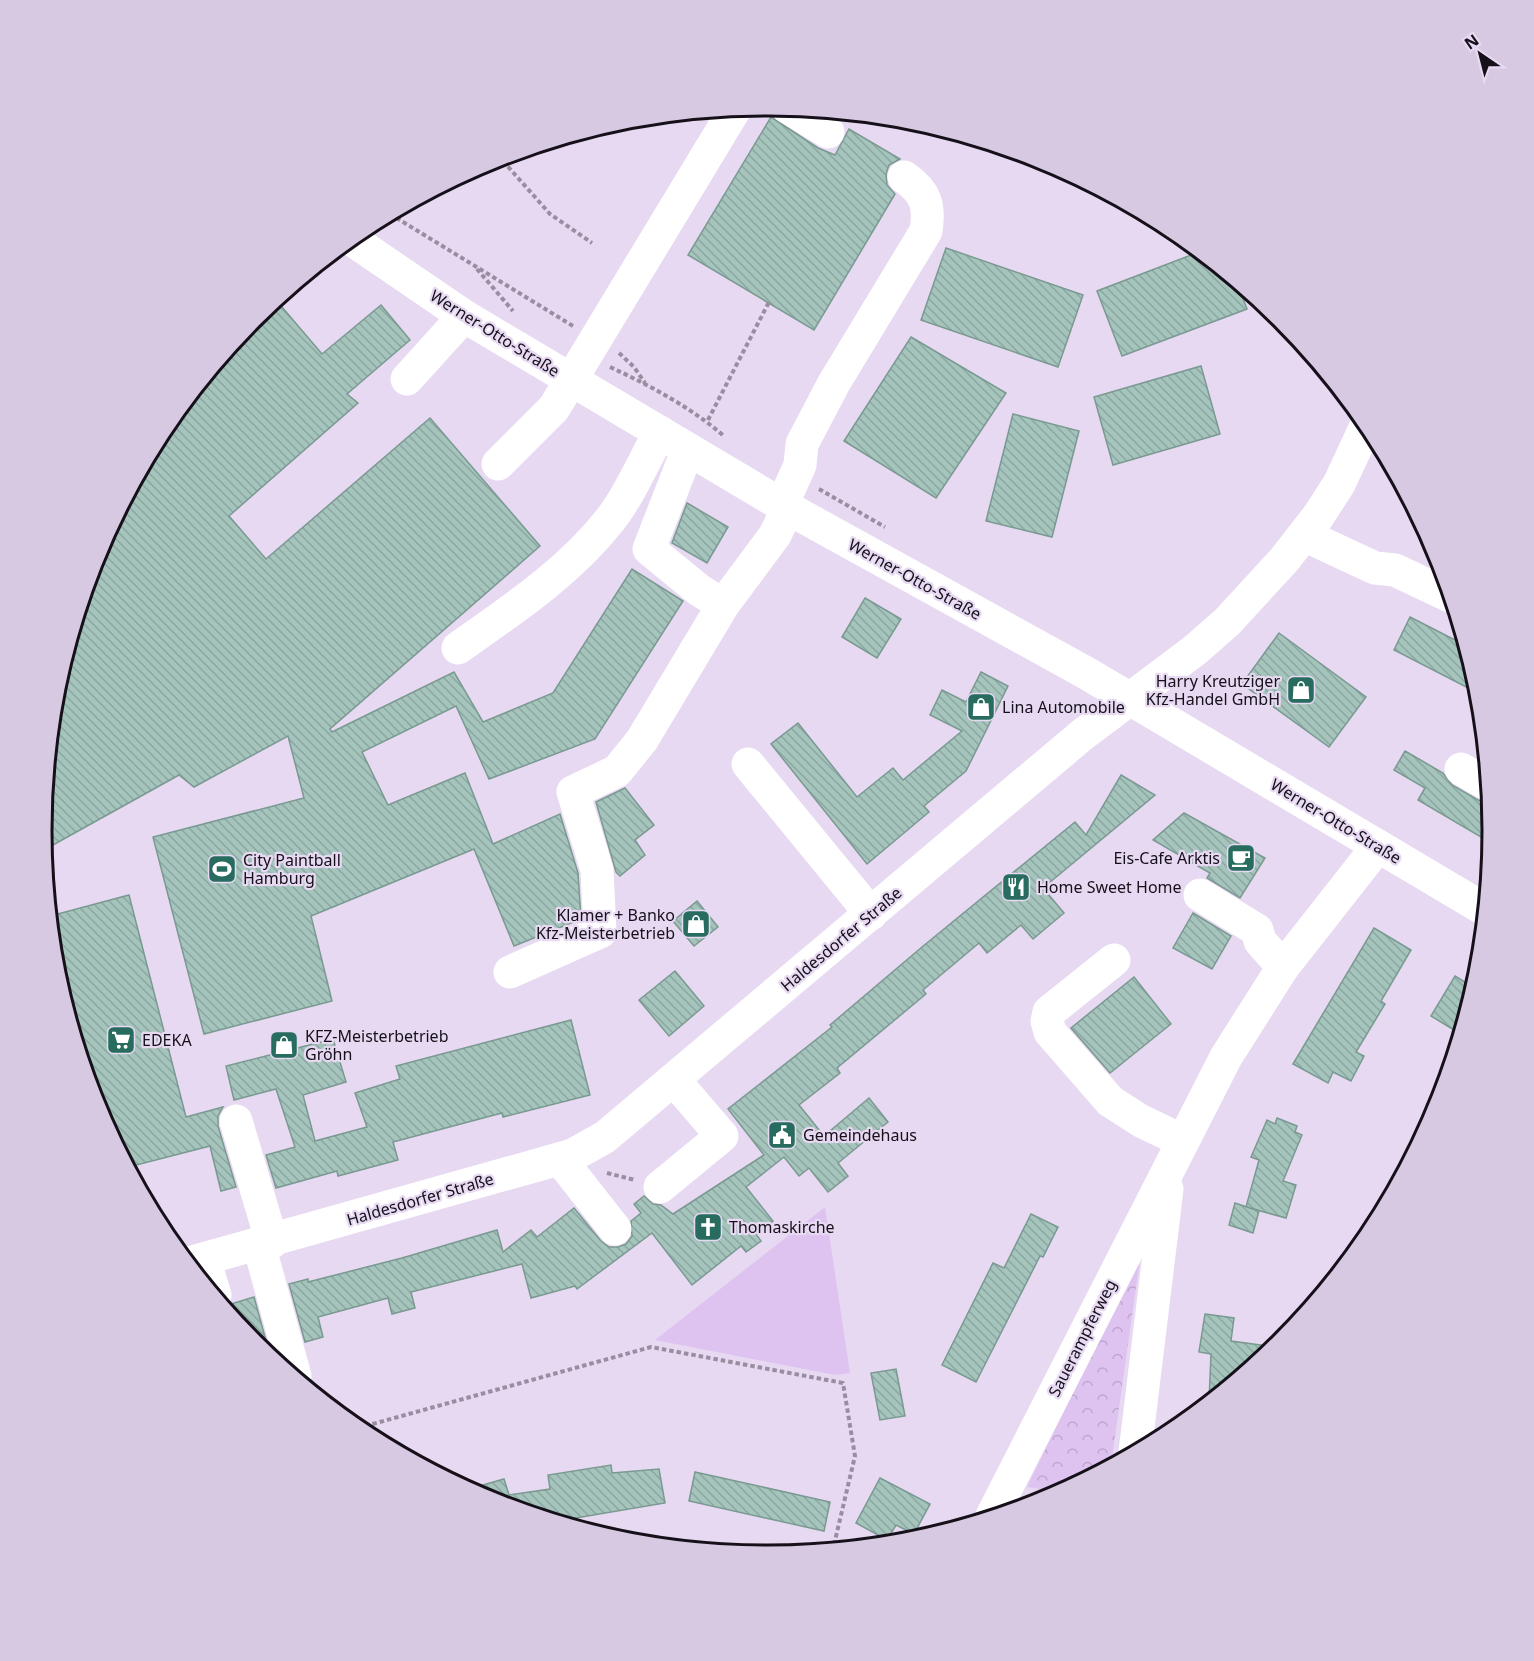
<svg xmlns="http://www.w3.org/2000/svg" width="1534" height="1661" viewBox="0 0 1534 1661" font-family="'Noto Sans',sans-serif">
  <defs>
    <pattern id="forest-crowns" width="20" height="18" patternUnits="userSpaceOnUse" patternTransform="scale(1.5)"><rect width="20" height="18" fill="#dec3f1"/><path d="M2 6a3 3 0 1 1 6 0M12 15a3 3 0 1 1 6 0" fill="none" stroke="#bea6ce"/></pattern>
    <pattern id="building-back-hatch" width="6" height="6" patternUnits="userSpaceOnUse" patternTransform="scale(1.5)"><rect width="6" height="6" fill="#a4c4bc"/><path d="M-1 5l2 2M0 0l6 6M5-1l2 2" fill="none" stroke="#8ca7a1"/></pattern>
  </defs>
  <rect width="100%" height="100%" fill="#e7d9f2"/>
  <!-- forest -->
  <path fill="url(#forest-crowns)" d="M1141,1252L1111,1465L1061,1492L1027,1487Z"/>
  <!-- park -->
  <path fill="#dec3f1" d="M825,1207L850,1373L835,1375L655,1340Z"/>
  <!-- building -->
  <g fill="url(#building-back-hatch)" stroke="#7a9991" stroke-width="1.5">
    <path d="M771,117L818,148L835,155L849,129L900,159L889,165L886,174L887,185L895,194L814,330L688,255Z"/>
    <path d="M946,248L1083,295L1058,367L921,320Z"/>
    <path d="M1199,252L1237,283L1247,309L1122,356L1097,291Z"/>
    <path d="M276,300L322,354L381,305L410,340L347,394L358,403L229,516L266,559L430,418L540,546L330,729L332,732L454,672L483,722L553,693L632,569L683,601L595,739L489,779L456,706L362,752L388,805L465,773L493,844L560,814L578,873L581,919L514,946L474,849L311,916L332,1001L204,1034L153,837L304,798L288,736L194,787L179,775L44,850L42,831L56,689L97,553L164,427L255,318Z"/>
    <path d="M911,337L1006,393L936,498L844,441Z"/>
    <path d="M1201,366L1220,434L1113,465L1094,397Z"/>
    <path d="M1013,414L1079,431L1052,537L986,521Z"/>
    <path d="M687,503L728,527L707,563L672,543Z"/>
    <path d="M865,598L901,619L877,658L842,637Z"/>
    <path d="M1410,617L1465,645L1478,693L1394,650Z"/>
    <path d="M1279,633L1366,697L1329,747L1242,684Z"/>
    <path d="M981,672L1008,686L966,771L924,806L929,812L867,864L771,744L798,723L857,797L893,768L903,780L962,731L930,715L942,690L966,702Z"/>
    <path d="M1405,751L1443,773L1452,785L1478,800L1489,802L1491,843L1418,800L1425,788L1394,770Z"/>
    <path d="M1121,775L1155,795L1043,888L1064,913L1033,939L1021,925L987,953L979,943L923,990L926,994L837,1068L840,1073L799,1105L824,1136L869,1098L888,1122L838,1163L848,1176L828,1192L809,1168L799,1176L784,1157L746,1187L773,1221L756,1234L761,1241L746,1252L741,1246L692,1285L652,1233L577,1289L575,1286L531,1298L522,1264L411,1292L415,1308L392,1314L388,1298L318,1317L323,1337L305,1342L289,1284L308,1279V1282L402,1258L497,1230L503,1252L531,1230L537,1237L574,1208L601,1241L609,1247H618L626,1244L632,1236L631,1221L641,1213L634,1204L644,1196L653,1204L661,1205L673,1214L764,1155L728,1109L832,1027L830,1025L922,947L1075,822L1086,835Z"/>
    <path d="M625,788L654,825L635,840L645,855L620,876L616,872L596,802Z"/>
    <path d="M1184,813L1265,858L1240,898L1207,878L1210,873L1153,840Z"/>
    <path d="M129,895L186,1117L223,1107L218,1116V1126L236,1187L221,1191L210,1146L129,1167L97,1108L56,972L50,916Z"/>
    <path d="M697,901L718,927L694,946L673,921Z"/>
    <path d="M1193,913L1231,936L1212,969L1173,948Z"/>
    <path d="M1374,928L1411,950L1381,1001L1385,1004L1356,1052L1364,1056L1351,1081L1333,1072L1328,1083L1293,1064Z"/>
    <path d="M675,971L704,1006L669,1036L639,1000Z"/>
    <path d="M1455,976L1473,987L1459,1033L1431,1016Z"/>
    <path d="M1134,977L1171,1024L1110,1073L1071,1028Z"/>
    <path d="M571,1020L590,1095L503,1117L502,1113L393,1142L398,1160L338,1176L337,1171L276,1188L266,1155L295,1147L276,1089L234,1100L226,1066L333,1039L346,1082L303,1095L315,1141L367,1127L355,1093L400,1079L396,1066Z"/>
    <path d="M1277,1118L1297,1126L1295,1132L1302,1135L1283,1181L1296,1185L1286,1218L1246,1207L1259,1160L1251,1157L1267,1120L1275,1124Z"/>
    <path d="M1235,1203L1259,1211L1253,1233L1229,1225Z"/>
    <path d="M1031,1214L1058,1227L1043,1257L1040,1256L976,1382L942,1365L993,1263L1004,1268Z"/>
    <path d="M254,1297L268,1348L263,1350L235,1320L231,1304Z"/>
    <path d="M1205,1314L1234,1318L1231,1341L1275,1347L1209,1401L1211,1354L1199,1352Z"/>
    <path d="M896,1369L905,1416L880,1420L871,1373Z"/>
    <path d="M611,1465L612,1473L659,1469L665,1503L558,1521L489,1500L469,1489L504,1479L509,1495L550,1489L548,1475Z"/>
    <path d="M695,1472L830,1502L824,1531L689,1501Z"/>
    <path d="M880,1478L930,1504L914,1534L896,1525L887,1540L856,1523Z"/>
  </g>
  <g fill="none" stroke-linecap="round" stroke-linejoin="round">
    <!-- path -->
    <g stroke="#998ea1" stroke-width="4" stroke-dasharray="4.5 3" stroke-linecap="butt">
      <path d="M503,161L550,214L592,243"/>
      <path d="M390,214L573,326"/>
      <path d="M477,269L513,311"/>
      <path d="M619,353L634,367L645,383"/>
      <path d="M610,367C651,386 690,407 724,436"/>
      <path d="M708,420L769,302"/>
      <path d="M819,489L885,527"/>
      <path d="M607,1173L635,1180"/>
      <path d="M358,1428L651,1347L843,1383L855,1456L833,1549"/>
    </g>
    <!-- minor -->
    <g stroke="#fff" stroke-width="33">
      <path d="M787,107L828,132"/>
      <path d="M407,379L464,316"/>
      <path d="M498,464L554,408L735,109"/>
      <path d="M782,505L800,465L802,444L834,383L926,231C930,206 926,192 904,177"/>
      <path d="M1304,535L1375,568L1395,570L1450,596"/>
      <path d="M723,605L775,535L788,508"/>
      <path d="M458,648C513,609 568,573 610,520C630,495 644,460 660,432"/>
      <path d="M748,764L871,914"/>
      <path d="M1461,769L1487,784"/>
      <path d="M1200,895L1257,930L1260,941L1283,967"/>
      <path d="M1114,960L1049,1012L1047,1021L1050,1032L1110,1101L1141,1121L1183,1141"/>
      <path d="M510,972L600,932L597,870L573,792L617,771L642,740L723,605L699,590L649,549L688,449"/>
      <path d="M236,1121L272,1242"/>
      <path d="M560,1159L615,1229"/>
      <path d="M660,1187L722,1136L674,1080"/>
      <path d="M259,1245L295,1376"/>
      <path d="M204,1259L215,1295"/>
      <path d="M189,1263L573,1155L605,1137L1082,735L1195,650L1227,622L1284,560L1319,515L1339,484L1367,424"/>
      <path d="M1135,1452L1167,1189"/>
      <path d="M992,1516L1226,1057L1283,967L1378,846"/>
    </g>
    <!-- major -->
    <path stroke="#fff" stroke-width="33" d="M351,239L464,316L782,505L1088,674L1484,909"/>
  </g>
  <!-- icons -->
  <defs>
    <g id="shop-square" transform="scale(1.5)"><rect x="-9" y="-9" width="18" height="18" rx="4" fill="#286c5f" stroke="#e7d9f2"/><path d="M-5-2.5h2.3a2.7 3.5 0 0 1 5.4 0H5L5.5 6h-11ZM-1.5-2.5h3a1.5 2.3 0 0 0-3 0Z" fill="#fff"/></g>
    <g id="cafe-square" transform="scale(1.5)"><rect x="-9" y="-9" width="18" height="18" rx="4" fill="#286c5f" stroke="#e7d9f2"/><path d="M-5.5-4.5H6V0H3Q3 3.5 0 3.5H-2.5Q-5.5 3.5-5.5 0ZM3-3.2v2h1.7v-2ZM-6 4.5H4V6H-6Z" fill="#fff"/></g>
    <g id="stadium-square" transform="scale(1.5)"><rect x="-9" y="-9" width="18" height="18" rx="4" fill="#286c5f" stroke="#e7d9f2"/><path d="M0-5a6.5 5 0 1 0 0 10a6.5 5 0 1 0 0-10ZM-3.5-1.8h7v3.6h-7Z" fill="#fff"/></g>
    <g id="restaurant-square" transform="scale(1.5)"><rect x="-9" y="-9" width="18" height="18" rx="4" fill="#286c5f" stroke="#e7d9f2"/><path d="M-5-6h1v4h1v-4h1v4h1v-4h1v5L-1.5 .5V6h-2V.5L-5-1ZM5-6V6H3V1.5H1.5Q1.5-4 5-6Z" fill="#fff"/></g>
    <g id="supermarket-square" transform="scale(1.5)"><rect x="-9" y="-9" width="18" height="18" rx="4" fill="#286c5f" stroke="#e7d9f2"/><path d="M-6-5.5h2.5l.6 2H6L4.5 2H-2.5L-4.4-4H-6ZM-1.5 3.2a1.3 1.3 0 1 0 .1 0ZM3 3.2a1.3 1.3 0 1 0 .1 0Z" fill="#fff"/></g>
    <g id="civic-square" transform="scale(1.5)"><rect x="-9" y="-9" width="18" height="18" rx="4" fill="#286c5f" stroke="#e7d9f2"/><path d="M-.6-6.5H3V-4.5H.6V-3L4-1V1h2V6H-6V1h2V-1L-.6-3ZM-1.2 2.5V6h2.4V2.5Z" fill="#fff"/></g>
    <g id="church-square" transform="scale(1.5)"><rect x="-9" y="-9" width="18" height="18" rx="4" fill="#286c5f" stroke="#e7d9f2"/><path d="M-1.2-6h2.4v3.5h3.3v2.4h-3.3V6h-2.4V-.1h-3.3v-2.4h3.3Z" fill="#fff"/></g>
  </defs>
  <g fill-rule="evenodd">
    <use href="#shop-square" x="1301" y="690"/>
    <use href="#shop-square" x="981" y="707"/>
    <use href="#cafe-square" x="1241" y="858"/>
    <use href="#stadium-square" x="222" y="869"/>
    <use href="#restaurant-square" x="1016" y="887"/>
    <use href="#shop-square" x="696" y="924"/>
    <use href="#supermarket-square" x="121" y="1040"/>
    <use href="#shop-square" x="284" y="1045"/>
    <use href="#civic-square" x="782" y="1135"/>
    <use href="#church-square" x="708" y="1227"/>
  </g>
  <g text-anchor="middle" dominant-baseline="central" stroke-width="4.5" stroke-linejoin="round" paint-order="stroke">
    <!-- street labels -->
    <g font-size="16" fill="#151019" stroke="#e7d9f2">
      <text transform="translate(495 333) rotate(32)">Werner-Otto-Straße</text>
      <text transform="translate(915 579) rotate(29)">Werner-Otto-Straße</text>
      <text transform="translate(1336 821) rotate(31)">Werner-Otto-Straße</text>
      <text transform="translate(841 939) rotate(-40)">Haldesdorfer Straße</text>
      <text transform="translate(420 1199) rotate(-16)">Haldesdorfer Straße</text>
      <text transform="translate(1082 1338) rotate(-63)">Sauerampferweg</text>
    </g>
    <!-- poi labels -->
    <g font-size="16" fill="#151019" stroke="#e7d9f2" text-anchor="start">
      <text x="1280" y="681" text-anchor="end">Harry Kreutziger<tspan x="1280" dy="18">Kfz-Handel GmbH</tspan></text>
      <text x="1002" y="707">Lina Automobile</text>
      <text x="1220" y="858" text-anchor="end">Eis-Cafe Arktis</text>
      <text x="243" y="860">City Paintball<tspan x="243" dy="18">Hamburg</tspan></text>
      <text x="1037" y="887">Home Sweet Home</text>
      <text x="675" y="915" text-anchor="end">Klamer + Banko<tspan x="675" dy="18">Kfz-Meisterbetrieb</tspan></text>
      <text x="305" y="1036">KFZ-Meisterbetrieb<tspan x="305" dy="18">Gröhn</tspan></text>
      <text x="142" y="1040">EDEKA</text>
      <text x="803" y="1135">Gemeindehaus</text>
      <text x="729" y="1227">Thomaskirche</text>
    </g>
  </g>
  <!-- crop -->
  <path d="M0 0H1534V1661H0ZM766 116H768A714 714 0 0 1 1482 830V831A714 714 0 0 1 768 1545H766A714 714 0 0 1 52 831V830A714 714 0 0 1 766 116Z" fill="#d6c9e1" fill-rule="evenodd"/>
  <path fill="none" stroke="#151019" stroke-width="3" d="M766 116H768A714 714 0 0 1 1482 830V831A714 714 0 0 1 768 1545H766A714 714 0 0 1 52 831V830A714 714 0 0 1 766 116Z"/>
  <!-- north arrow -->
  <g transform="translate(1480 54) rotate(325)" stroke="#e7d9f2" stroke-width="4.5" paint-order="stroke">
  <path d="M0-4.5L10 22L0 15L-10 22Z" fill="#151019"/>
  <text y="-9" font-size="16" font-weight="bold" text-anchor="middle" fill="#151019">N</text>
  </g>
</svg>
